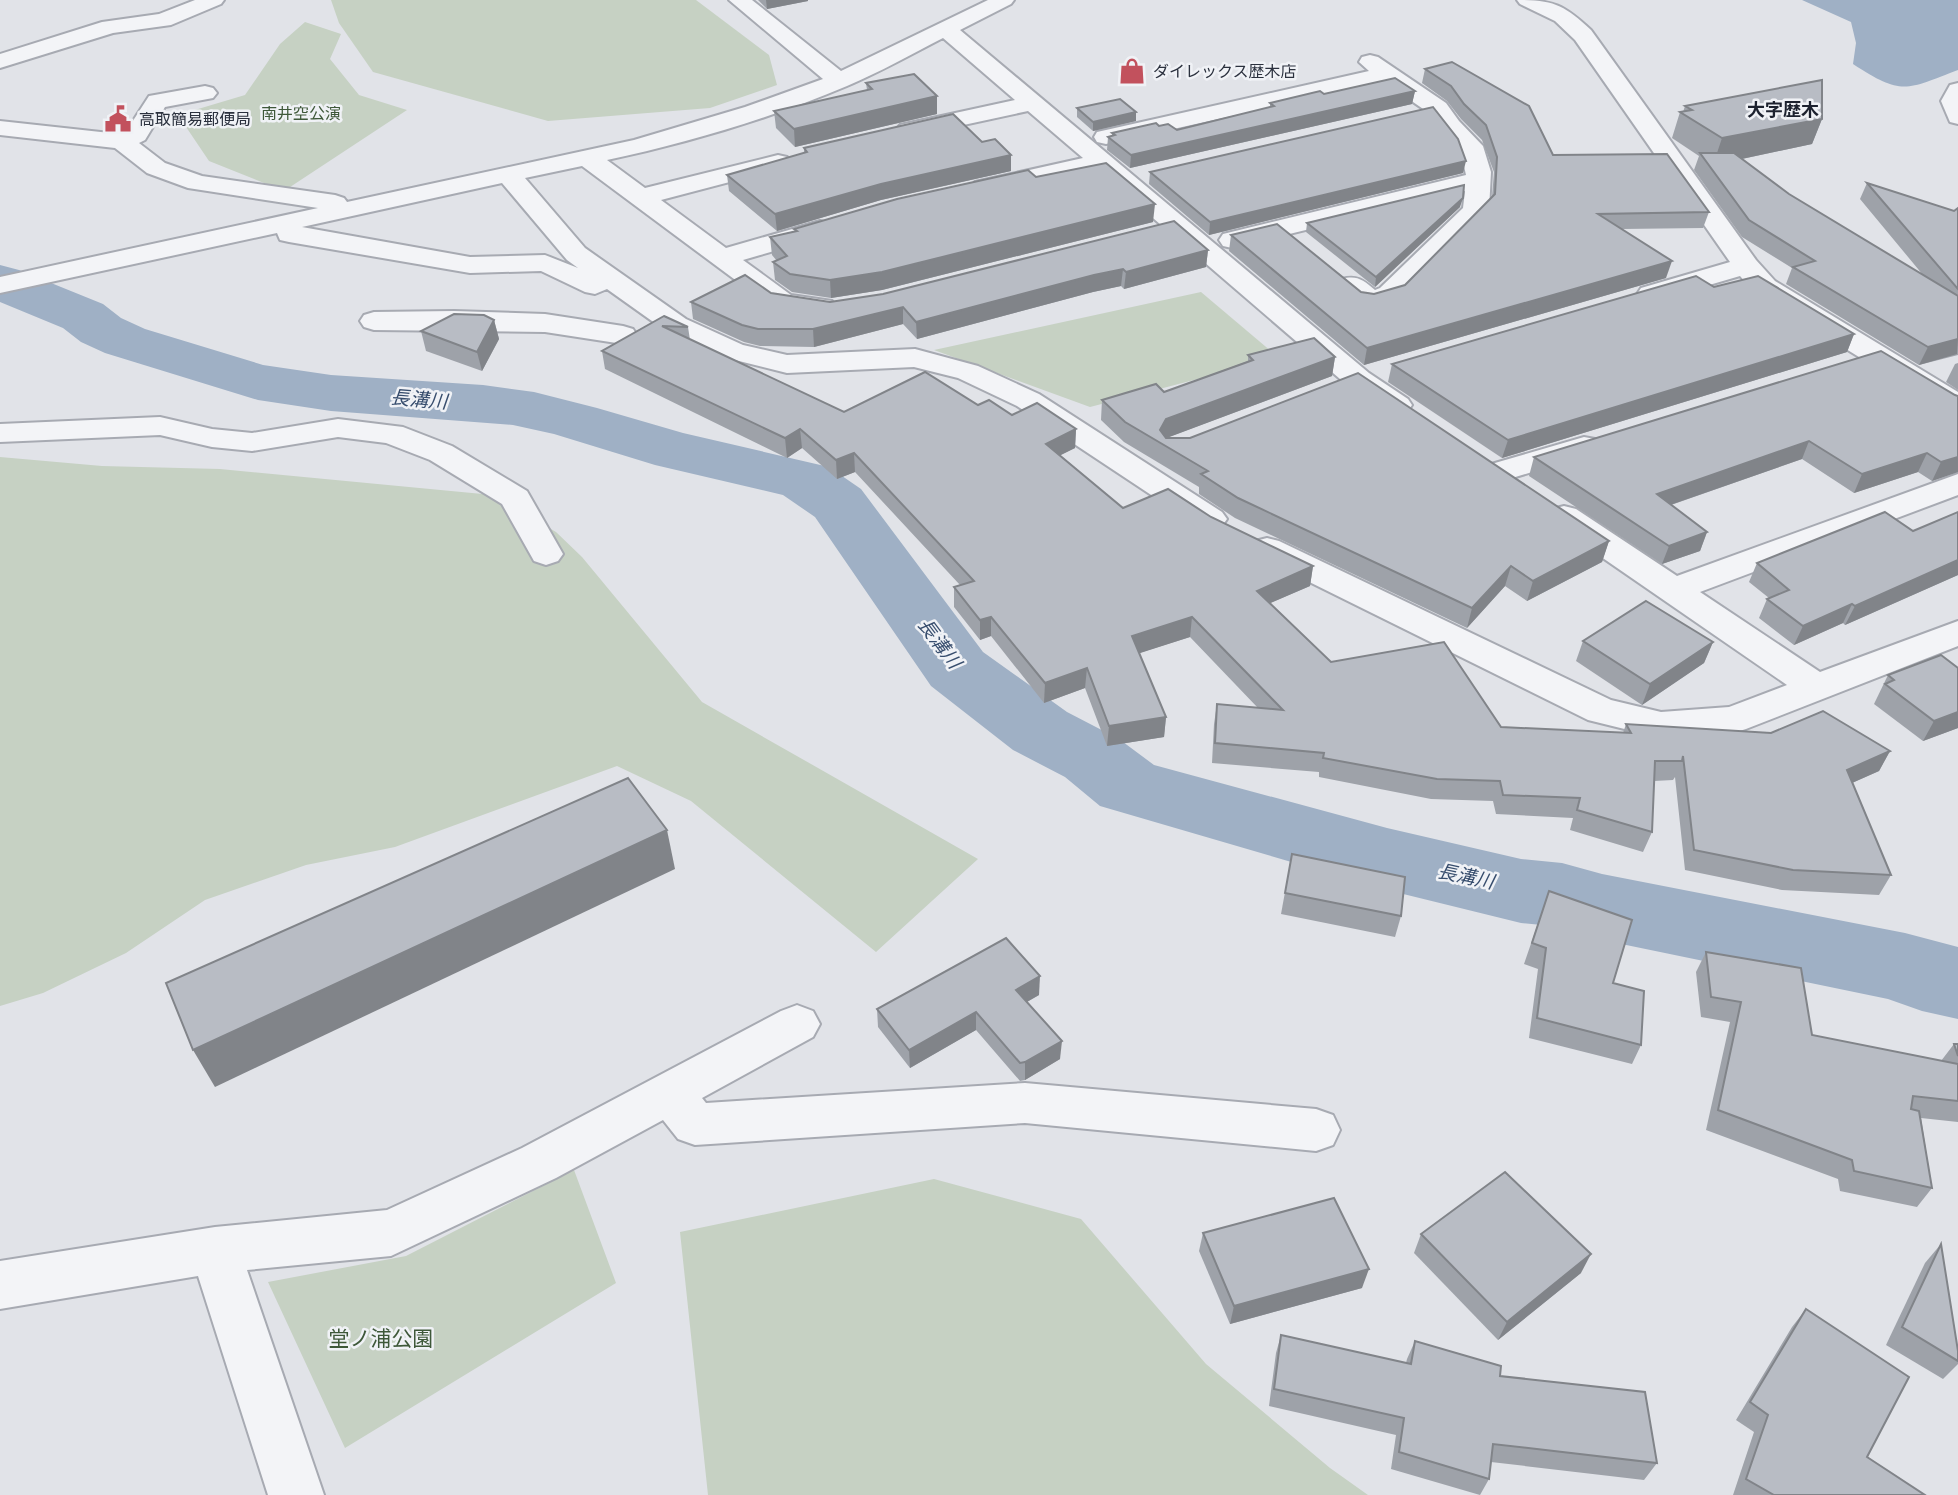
<svg xmlns="http://www.w3.org/2000/svg" width="1958" height="1495" viewBox="0 0 1958 1495" font-family="Manrope,'Noto Sans JP',sans-serif">
  <rect width="100%" height="100%" fill="#e1e3e8"/>
  <!-- green -->
  <g fill="#c6d1c3">
    <path d="M331,0H696L769,55L777,85L710,108L548,121L373,72L339,23Z"/>
    <path d="M305,22L341,34L330,59L359,95L407,110L284,191L209,161L178,115L245,95L280,44Z"/>
    <path d="M1201,292L1279,358L1090,407L934,350Z"/>
    <path d="M0,457L102,466L220,469L493,495L556,532L582,557L702,702L978,859L876,952L691,801L617,766L395,847L306,865L205,900L126,953L43,993L0,1006Z"/>
    <path d="M574,1170L616,1283L345,1448L268,1282L406,1256Z"/>
    <path d="M934,1179L1081,1219L1206,1364L1330,1468L1368,1495H708L680,1232Z"/>
  </g>
  <!-- water -->
  <path fill="#9fb0c5" d="M1802,0H1958V70C1906,90 1902,96 1853,64L1856,43L1851,22Z"/>
  <g fill="none" stroke-linecap="round" stroke-linejoin="round">
    <!-- river -->
    <path fill="#9fb0c5" fill-rule="evenodd" d="M0,265L19,270L103,304L121,318L145,329L263,365L331,375L483,385L534,392L597,408L683,433L829,467L861,489L983,652L1067,712L1119,739L1154,765L1387,828L1521,859L1562,863L1602,874L1905,933L1958,947V1019L1922,1011L1888,999L1602,940L1562,927L1521,923L1387,890L1100,806L1065,777L1013,750L931,686L815,517L783,495L655,465L554,434L513,425L331,411L258,400L105,353L81,342L63,328L0,302Z"/>
    <!-- minor casing -->
    <g stroke="#a7aab2" stroke-width="4">
      <g id="minor">
        <path d="M195,0H224L221,4L171,25L113,33L0,68V54L102,22L159,14Z"/>
        <path d="M729,0H752L841,71L988,0H1014L1011,4L960,30L1369,373L1408,399L1412,405L1408,411C1385,417 1366,398 1347,385L1096,169L984,195L975,192L971,187L975,182L1083,158L1028,111L908,137L900,135L896,130L900,125L1015,100L943,38C912,54 880,72 847,86C771,118 687,143 607,160L645,188L778,155L787,157L790,162L787,167L661,200L726,248L820,221L829,223L833,229L829,235L743,260L791,295L832,301L836,307L832,313L822,315L773,308L582,166L525,178L585,248L686,319L743,345L787,355L915,349L978,366L1039,394L1222,512L1227,519L1222,526L1210,529L1198,526L1017,406L958,378L914,367L787,373L723,357L666,331L607,289L595,294L585,292L541,271L470,273L289,242L280,240L277,233L0,293V277L318,208L188,188L147,173L115,148L0,135V121L119,134L127,130L149,96L205,86L213,88L217,93L213,98L165,107L145,140L139,143L165,163L202,176L335,195L344,198L347,202L634,140L745,107L823,79ZM502,183L567,260L578,268L545,255L470,257L302,227Z"/>
        <path d="M1517,0C1554,0 1564,5 1591,30L1756,260L1775,281L1958,392V414L1947,411L1755,293L1740,276L1651,302L1641,300L1637,294L1641,288L1730,262L1575,40L1555,21L1520,4Z"/>
        <path d="M1370,55L1378,57L1446,103L1459,121L1483,146L1491,172L1489,210L1485,215L1400,300L1370,308L1360,306L1338,285L1342,279C1357,275 1363,280 1375,290L1380,288L1463,208L1465,191L1232,248L1223,246L1219,240L1223,234L1466,175L1460,148L1442,131L1429,113L1384,82L1106,144L1097,142L1094,137L1097,132L1106,130L1369,71L1359,62L1362,57Z"/>
        <path d="M1958,83V124L1950,122L1941,101L1950,85Z"/>
        <path d="M454,311L545,314L623,326L633,329L637,335L633,341L623,344L545,332L374,330L364,327L360,321L364,315L374,312Z"/>
        <path d="M160,417L212,429L252,433L338,419L403,427L452,446L527,491L563,554L558,561L546,565L534,561L502,504L430,460L386,443L338,437L252,451L212,447L160,435L0,442V424Z"/>
        <path d="M1584,437L1595,439L1600,446L1595,453L1499,482L1488,479L1483,472L1488,465Z"/>
        <path d="M1958,474V495L1700,592L1820,672L1958,621V646L1746,729L1733,733L1661,738L1588,720L1255,555L1250,548L1255,541L1267,538L1279,541L1611,700L1661,712L1729,707L1787,685L1552,523L1547,516L1552,509L1564,506L1576,509L1677,576Z"/>
        <path d="M797,1005L813,1011L820,1024L813,1037L702,1098L706,1103L1025,1083L1316,1109L1333,1115L1340,1130L1333,1145L1316,1151L1025,1123L695,1145L678,1139L663,1120L556,1178L391,1256L247,1270L324,1495H268L198,1276L0,1309V1261L215,1227L387,1210L522,1148L781,1011Z"/>
      </g>
    </g>
    <!-- minor -->
    <use href="#minor" fill="#f3f4f7" fill-rule="evenodd"/>
  </g>
  <!-- wall -->
  <g fill="#9ea2a9">
    <path d="M758,0H808V1L767,9Z"/>
    <path d="M1425,69L1553,155L1709,212L1703,228L1622,229L1666,278L1364,365L1229,251L1231,235L1361,292L1374,294L1405,285L1492,197L1494,172L1482,140L1461,119L1447,101L1422,83Z"/>
    <path d="M866,83L937,96V114L795,147L776,128L774,111L867,90Z"/>
    <path d="M1415,91L1412,104L1130,168L1107,150L1108,137L1112,136V133L1159,126L1177,130L1270,107V103L1324,94Z"/>
    <path d="M1685,106L1822,119L1812,144L1742,159L1789,194L1923,275L1860,199L1867,183L1954,211L1958,208V355L1919,365L1786,284L1792,268L1742,237L1694,170L1699,156L1672,138L1680,112H1683Z"/>
    <path d="M1077,108L1136,112V121L1093,131L1077,117Z"/>
    <path d="M804,148L1011,171L881,200L777,231L729,191L727,175L804,153Z"/>
    <path d="M1150,172L1463,173L1209,235L1149,184Z"/>
    <path d="M1036,177L1153,222L882,290L831,298L792,292L775,280L773,262L777,261L772,255L770,237L795,231L794,229Z"/>
    <path d="M1460,207L1375,287L1306,232L1307,223Z"/>
    <path d="M1208,250L1206,267L1124,289L1121,286L1093,292L917,339L903,324L814,347L760,346L744,342L693,319L691,302H830Z"/>
    <path d="M1714,287L1854,334L1847,352L1502,458L1388,382L1392,364Z"/>
    <path d="M664,316L688,327L690,340L844,412L978,405L1012,415L1076,429L1075,448L1060,455L1123,508L1211,517L1313,566L1310,586L1270,603L1331,662L1501,727L1623,733L1626,724L1890,751L1879,771L1852,783L1891,875L1879,895L1782,890L1685,870L1675,777L1673,780L1654,781L1652,832L1643,852L1570,830L1573,818L1496,814L1493,801L1431,799L1319,777V772L1212,763L1214,724L1217,704L1258,708L1190,637L1139,653L1166,717L1164,737L1107,746L1085,688L1044,703L991,636L980,640L954,607V587L960,585L855,472L837,479L802,448L787,458L605,369L602,351Z"/>
    <path d="M494,320L499,339L482,371L426,351L421,331Z"/>
    <path d="M1248,355L1335,357L1332,376L1166,438L1609,541L1602,562L1527,601L1505,586L1467,628L1235,518L1199,494V487L1124,442L1101,420L1102,400L1164,392L1248,361Z"/>
    <path d="M1958,363V390L1946,382L1955,364Z"/>
    <path d="M1955,395L1958,396V472L1932,481L1918,472L1854,493L1802,459L1671,505L1707,532L1700,551L1662,564L1529,476L1534,457Z"/>
    <path d="M1958,512V575L1845,625L1843,623L1794,645L1759,618L1767,599L1769,598L1749,582L1757,563L1913,531Z"/>
    <path d="M1583,641L1713,642L1704,663L1642,705L1576,661Z"/>
    <path d="M1958,668V728L1923,741L1874,704L1888,675Z"/>
    <path d="M1292,854L1401,916L1395,937L1281,914Z"/>
    <path d="M1549,891L1613,983L1641,1045L1632,1064L1529,1038L1538,969L1524,964Z"/>
    <path d="M1706,952L1812,1035L1941,1061L1954,1044H1958V1122L1921,1118L1932,1188L1917,1207L1840,1191L1838,1179L1706,1130L1730,1022L1701,1017L1696,972Z"/>
    <path d="M1039,995L1027,1002L1060,1059L1025,1080L1020,1081L976,1030L910,1068L878,1027L877,1009Z"/>
    <path d="M1203,1233L1362,1288L1230,1324L1199,1251Z"/>
    <path d="M1421,1234L1581,1273L1498,1340L1414,1253Z"/>
    <path d="M1941,1244L1958,1351V1364L1943,1379L1886,1345L1925,1263Z"/>
    <path d="M1806,1309L1867,1457L1925,1495H1733L1754,1432L1736,1420L1792,1327Z"/>
    <path d="M1281,1335L1406,1363L1407,1359L1415,1341L1500,1376L1657,1463L1644,1480L1491,1462L1489,1479L1480,1495L1391,1469L1396,1435L1269,1406L1276,1353Z"/>
  </g>
  <!-- shaded-wall -->
  <g fill="#818489">
    <path d="M766,0H808V1L767,9Z"/>
    <path d="M1415,91L1412,104L1130,168L1131,155Z"/>
    <path d="M937,96V114L795,147L794,129Z"/>
    <path d="M1136,112V121L1093,131V122Z"/>
    <path d="M1822,119L1812,144L1713,165L1722,138Z"/>
    <path d="M1011,155V171L881,200L777,231L775,214L881,184Z"/>
    <path d="M1466,161L1463,173L1209,235L1210,222Z"/>
    <path d="M1463,198L1460,207L1375,287L1376,277Z"/>
    <path d="M1155,204L1153,222L882,290L831,298L830,280Z"/>
    <path d="M1208,250L1206,267L1124,289L1126,272Z"/>
    <path d="M1672,261L1666,278L1364,365L1367,348Z"/>
    <path d="M1123,269L1121,286L1093,292L917,339L916,322L1094,275Z"/>
    <path d="M903,307V324L814,347L813,329Z"/>
    <path d="M494,320L499,339L482,371L477,352Z"/>
    <path d="M1854,334L1847,352L1502,458L1508,440Z"/>
    <path d="M1958,339L1957,354L1919,365L1928,347Z"/>
    <path d="M1335,357L1332,376L1164,439L1160,430L1166,419Z"/>
    <path d="M800,429L802,448L787,458L785,438Z"/>
    <path d="M1076,429L1075,448L1045,463L1046,444Z"/>
    <path d="M1809,441L1802,459L1650,512L1657,494Z"/>
    <path d="M854,453L855,472L837,479L836,460Z"/>
    <path d="M1927,453L1918,472L1854,493L1862,474Z"/>
    <path d="M1958,457V472L1932,481L1941,462Z"/>
    <path d="M1707,532L1700,551L1662,564L1669,546Z"/>
    <path d="M1609,541L1602,562L1527,601L1533,581Z"/>
    <path d="M1958,560V575L1845,625L1855,606Z"/>
    <path d="M1313,566L1310,586L1254,610L1257,591Z"/>
    <path d="M1511,566L1505,586L1467,628L1472,608Z"/>
    <path d="M1852,604L1843,623L1794,645L1803,626Z"/>
    <path d="M991,617V636L980,640V620Z"/>
    <path d="M1192,617L1190,637L1131,656L1132,636Z"/>
    <path d="M1713,642L1704,663L1642,705L1650,684Z"/>
    <path d="M1087,668L1085,688L1044,703L1045,683Z"/>
    <path d="M1958,712V728L1923,741L1934,721Z"/>
    <path d="M1166,717L1164,737L1107,746L1109,726Z"/>
    <path d="M1890,751L1879,771L1836,790L1847,770Z"/>
    <path d="M667,830L675,869L215,1087L193,1050Z"/>
    <path d="M1040,976L1039,995L1016,1008V990Z"/>
    <path d="M976,1012V1030L910,1068L909,1050Z"/>
    <path d="M1062,1041L1060,1059L1025,1080V1062Z"/>
    <path d="M1591,1254L1581,1273L1498,1340L1507,1322Z"/>
    <path d="M1369,1269L1362,1288L1230,1324L1234,1306Z"/>
  </g>
  <!-- building -->
  <g fill="#b8bcc4" stroke="#818489" stroke-width="2">
    <path d="M1452,62L1529,106L1553,155L1667,154L1709,212L1598,214L1672,261L1367,348L1231,235L1277,224L1361,292L1374,294L1405,285L1495,194L1497,157L1486,125L1464,104L1451,86L1425,69Z"/>
    <path d="M914,74L937,96L794,129L774,111L872,89L866,83Z"/>
    <path d="M1395,78L1415,91L1131,155L1108,137L1115,135L1112,133L1156,123L1159,126L1168,124L1177,130L1274,106L1270,103L1320,91L1324,94Z"/>
    <path d="M1822,80V119L1722,138L1680,112L1692,110L1685,106Z"/>
    <path d="M1120,99L1136,112L1093,122L1077,108Z"/>
    <path d="M1433,107L1458,139L1466,161L1210,222L1150,172Z"/>
    <path d="M953,114L982,142L995,139L1011,155L881,184L775,214L727,175L807,152L804,148Z"/>
    <path d="M1700,153H1734L1789,194L1958,296V339L1928,347L1793,267L1815,261L1749,220Z"/>
    <path d="M1106,163L1155,204L882,272L830,280L790,274L773,262L787,256L770,237L797,231L794,229L897,199L1028,170L1036,177Z"/>
    <path d="M1867,183L1954,211L1958,208V289Z"/>
    <path d="M1464,185L1463,198L1376,277L1307,223Z"/>
    <path d="M1174,221L1208,250L1126,272L1123,269L1094,275L916,322L903,307L813,329H758L742,325L691,302L745,275L771,293L830,302L883,294Z"/>
    <path d="M1696,276L1714,287L1758,276L1854,334L1508,440L1392,364Z"/>
    <path d="M454,314L484,315L494,320L477,352L421,331Z"/>
    <path d="M664,316L688,327L662,326L844,412L925,372L978,405L989,400L1012,415L1037,403L1076,429L1046,444L1123,508L1168,489L1211,517L1313,566L1257,591L1331,662L1444,642L1501,727L1631,733L1626,724L1771,733L1823,711L1890,751L1847,770L1891,875L1793,870L1694,850L1683,756L1682,761H1655L1652,832L1577,810L1580,798L1503,795L1500,781L1437,779L1323,758L1324,753L1215,743L1217,704L1283,710L1192,617L1132,636L1166,717L1109,726L1087,668L1045,683L991,617L980,620L954,587L974,581L854,453L836,460L800,429L785,438L602,351Z"/>
    <path d="M1314,338L1335,357L1166,419L1160,430L1166,438H1190L1358,373L1609,541L1533,581L1511,566L1472,608L1238,498L1201,474L1208,471L1125,422L1102,400L1156,384L1164,392L1253,360L1248,355Z"/>
    <path d="M1881,351L1955,395L1958,396V457L1941,462L1927,453L1862,474L1809,441L1657,494L1707,532L1669,546L1534,457Z"/>
    <path d="M1885,512L1913,531L1958,512V560L1855,606L1852,604L1803,626L1767,599L1789,590L1757,563Z"/>
    <path d="M1646,601L1713,642L1650,684L1583,641Z"/>
    <path d="M1941,655L1958,668V712L1934,721L1885,684L1894,680L1888,675Z"/>
    <path d="M628,778L667,830L193,1050L166,983Z"/>
    <path d="M1292,854L1405,877L1401,916L1285,893Z"/>
    <path d="M1549,891L1632,920L1613,983L1644,991L1641,1045L1537,1018L1546,948L1532,943Z"/>
    <path d="M1006,938L1040,976L1016,990L1062,1041L1025,1062L1020,1063L976,1012L909,1050L877,1009Z"/>
    <path d="M1706,952L1801,968L1812,1035L1958,1064V1101L1913,1096L1911,1109L1919,1111L1932,1188L1854,1171L1852,1160L1718,1110L1741,1002L1711,997Z"/>
    <path d="M1954,1044H1958V1056Z"/>
    <path d="M1505,1172L1591,1254L1507,1322L1421,1234Z"/>
    <path d="M1334,1198L1369,1269L1234,1306L1203,1233Z"/>
    <path d="M1941,1244L1958,1351V1361L1902,1327Z"/>
    <path d="M1806,1309L1909,1377L1867,1457L1925,1495H1774L1746,1479L1768,1415L1750,1402Z"/>
    <path d="M1281,1335L1411,1364L1415,1341L1501,1366L1500,1376L1645,1392L1657,1463L1493,1444L1489,1479L1399,1452L1404,1418L1274,1389Z"/>
  </g>
  <!-- icons -->
  <defs>
    <g id="shop-bare" transform="scale(2.1)"><path d="M-5-2.5h2.3a2.7 3.5 0 0 1 5.4 0H5L5.5 6h-11ZM-1.5-2.5h3a1.5 2.3 0 0 0-3 0Z" fill="#c2515d" stroke="#f0f2f6" stroke-width="2.5" paint-order="stroke"/></g>
    <g id="civic-bare" transform="scale(2.1)"><path d="M-.6-6.5H3V-4.5H.6V-3L4-1V1h2V6H-6V1h2V-1L-.6-3ZM-1.2 2.5V6h2.4V2.5Z" fill="#c2515d" stroke="#f0f2f6" stroke-width="2.5" paint-order="stroke"/></g>
  </defs>
  <g fill-rule="evenodd">
    <use href="#shop-bare" x="1132" y="71"/>
    <use href="#civic-bare" x="118" y="119"/>
  </g>
  <g text-anchor="middle" dominant-baseline="central" stroke-width="5" stroke-linejoin="round" paint-order="stroke">
    <!-- far-poi labels -->
    <g font-size="16" fill="#2b313e" stroke="#f0f2f6" text-anchor="start">
      <text x="1153" y="71">ダイレックス歴木店</text>
      <text x="139" y="119">高取簡易郵便局</text>
    </g>
    <!-- far-park labels -->
    <g font-size="16" fill="#3e5839" stroke="#f0f2f6">
      <text x="301" y="113">南井空公演</text>
    </g>
    <!-- far-quarter labels -->
    <g font-size="18" font-weight="bold" fill="#1d222f" stroke="#f0f2f6">
      <text x="1783" y="109">大字歴木</text>
    </g>
    <!-- water labels -->
    <g font-size="19" font-style="italic" fill="#384e6e" stroke="#f0f2f6">
      <text transform="translate(419 399) rotate(5)">長溝川</text>
      <text transform="translate(940 643) rotate(53)">長溝川</text>
      <text transform="translate(1466 876) rotate(12)">長溝川</text>
    </g>
    <!-- near-park labels -->
    <g font-size="21" fill="#3e5839" stroke="#f0f2f6">
      <text x="381" y="1338">堂ノ浦公園</text>
    </g>
  </g>
</svg>
